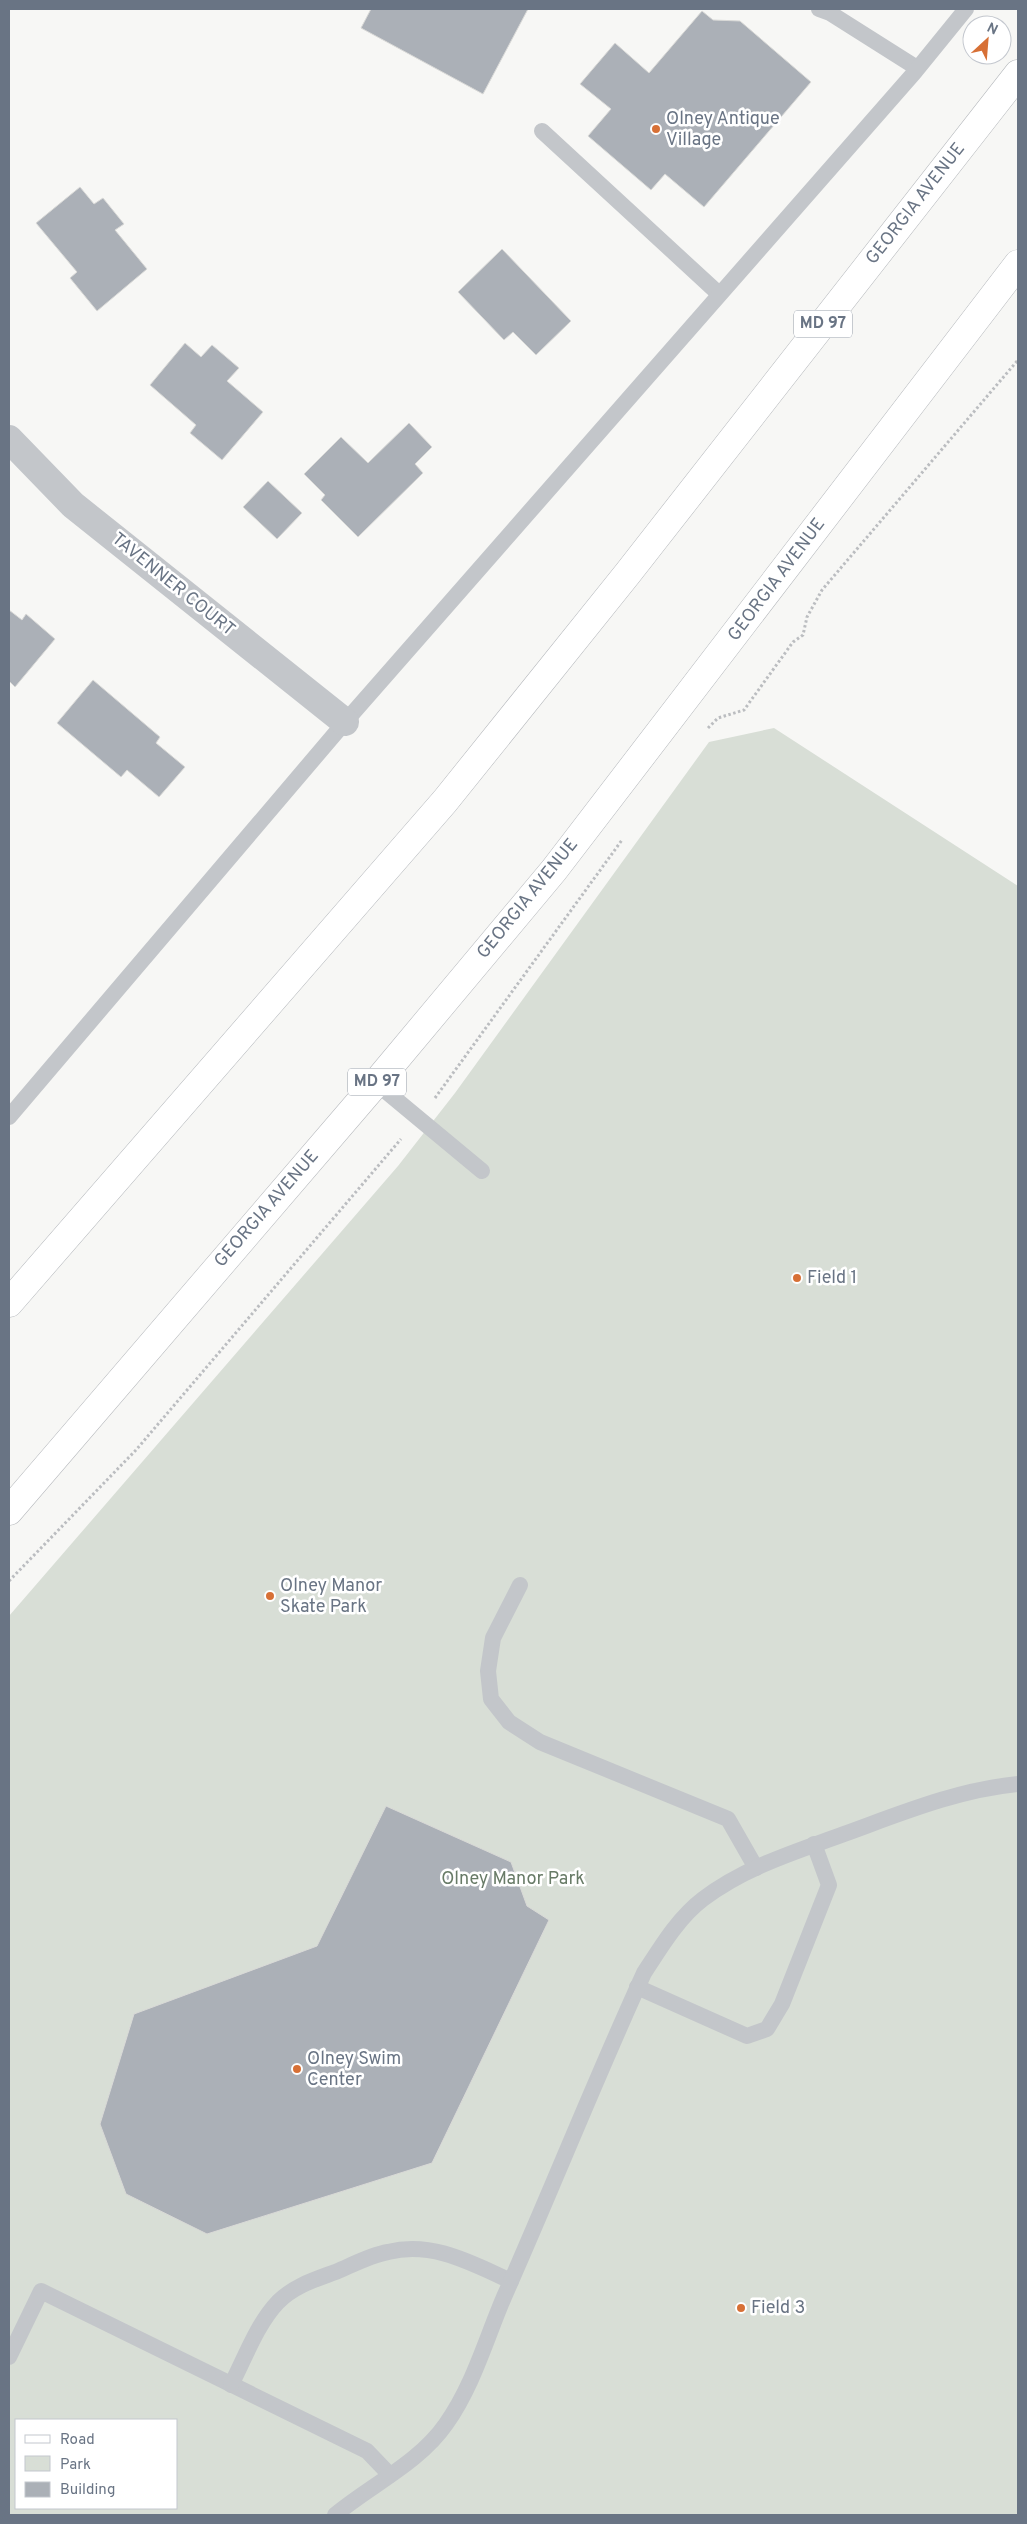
<svg xmlns="http://www.w3.org/2000/svg" width="1027" height="2524" viewBox="0 0 1027 2524" font-family="Overpass,sans-serif">
  <rect width="100%" height="100%" fill="#f7f7f5"/>
  <!-- green -->
  <path fill="#d8ded6" fill-rule="evenodd" d="M774,728L1018,886V2515H9V1616L398,1166L455,1093L709,742ZM16,2420H176V2508H16Z"/>
  <!-- building -->
  <g fill="#abb0b7" stroke="#d9d9d7">
    <path d="M371,9H528L483,94L361,28Z"/>
    <path d="M702,11L713,20L740,21L811,82L704,207L665,174L651,190L588,136L611,109L580,84L615,43L649,73Z"/>
    <path d="M80,187L94,204L103,198L124,224L115,230L147,269L97,311L70,278L77,272L36,223Z"/>
    <path d="M502,249L571,321L536,355L513,332L504,340L458,292Z"/>
    <path d="M185,343L201,357L212,345L239,368L227,381L263,412L222,460L190,433L196,425L150,385Z"/>
    <path d="M409,423L432,447L415,464L423,473L358,537L321,500L325,495L304,474L341,437L368,463Z"/>
    <path d="M268,481L302,513L277,539L243,507Z"/>
    <path d="M9,610L22,620L26,614L55,639L15,687L9,681Z"/>
    <path d="M93,680L160,737L156,743L185,767L159,797L127,770L121,777L57,723Z"/>
    <path d="M386,1806L511,1862L527,1906L549,1920L432,2163L207,2234L126,2194L100,2124L134,2014L317,1946Z"/>
  </g>
  <g fill="none" stroke-linecap="round" stroke-linejoin="round">
    <!-- primary casing -->
    <g stroke="#b5b8bc" stroke-width="29">
      <g id="primary">
        <path d="M9,1303L445,801L628,573L1018,74"/>
        <path d="M9,1511L376,1083L554,870L1018,264"/>
      </g>
    </g>
    <!-- path -->
    <g stroke="#bbbdc0" stroke-width="3" stroke-dasharray="2.5 2.5" stroke-linecap="butt">
      <path d="M708,728L718,718L744,710L793,642L803,635L807,617L822,590L1018,360"/>
      <path d="M435,1098L622,840"/>
      <path d="M9,1581L136,1450L401,1139"/>
    </g>
    <!-- service -->
    <g stroke="#c3c6ca" stroke-width="16">
      <path d="M819,9L830,13L917,68"/>
      <path d="M542,131L719,294"/>
      <path d="M376,1083L482,1171"/>
      <path d="M9,1117L345,722L914,73L966,9"/>
      <path d="M520,1585L493,1638L488,1671L491,1699L509,1722L540,1742L728,1819L756,1868"/>
      <path d="M637,1987L747,2036L767,2029L782,2004L829,1885L814,1844"/>
      <path d="M9,2357L41,2291L367,2451L390,2475"/>
      <path d="M231,2385C245,2358 257,2324 278,2302C295,2285 317,2279 338,2271C354,2264 371,2255 388,2252C433,2241 471,2263 511,2281"/>
      <path d="M335,2515C371,2485 419,2463 446,2424C473,2386 486,2339 504,2297C552,2189 595,2080 644,1973C661,1947 678,1918 703,1899C745,1867 795,1852 844,1834C902,1813 957,1790 1018,1784"/>
    </g>
    <!-- minor -->
    <path stroke="#c3c6ca" stroke-width="28" d="M9,439L73,505L345,722"/>
    <!-- primary -->
    <use href="#primary" stroke="#fff" stroke-width="28"/>
  </g>
  <!-- markers -->
  <g fill="#d77036" stroke="#fff" stroke-width="2">
    <circle cx="656" cy="129" r="5"/>
    <circle cx="797" cy="1278" r="5"/>
    <circle cx="270" cy="1596" r="5"/>
    <circle cx="297" cy="2069" r="5"/>
    <circle cx="741" cy="2308" r="5"/>
  </g>
  <g text-anchor="middle" dominant-baseline="central" stroke-width="5" stroke-linejoin="round" paint-order="stroke">
    <!-- shield labels -->
    <g fill="#fff" stroke="#969ea9" stroke-width="1">
      <rect x="794" y="310.5" width="58" height="27" rx="4"/>
      <rect x="348" y="1068.5" width="58" height="27" rx="4"/>
    </g>
    <g font-size="16" font-weight="bold" fill="#697484">
      <text x="823" y="324">MD 97</text>
      <text x="377" y="1082">MD 97</text>
    </g>
    <!-- poi labels -->
    <g font-size="18" fill="#697484" stroke="#fff" text-anchor="start">
      <text x="666" y="119">Olney Antique<tspan x="666" dy="21">Village</tspan></text>
      <text x="807" y="1278">Field 1</text>
      <text x="280" y="1586">Olney Manor<tspan x="280" dy="21">Skate Park</tspan></text>
      <text x="307" y="2059">Olney Swim<tspan x="307" dy="21">Center</tspan></text>
      <text x="751" y="2308">Field 3</text>
    </g>
    <!-- street labels -->
    <g font-size="18" fill="#697484" stroke="#fff">
      <text transform="translate(916 204) rotate(-52)">GEORGIA AVENUE</text>
      <text transform="translate(777 580) rotate(-53)">GEORGIA AVENUE</text>
      <text transform="translate(173 585) rotate(39)">TAVENNER COURT</text>
      <text transform="translate(528 899) rotate(-51)">GEORGIA AVENUE</text>
      <text transform="translate(267 1209) rotate(-49)">GEORGIA AVENUE</text>
    </g>
    <!-- park labels -->
    <g font-size="18" fill="#687b67" stroke="#fff">
      <text x="513" y="1879">Olney Manor Park</text>
    </g>
  </g>
  <!-- border -->
  <rect width="1027" height="2524" fill="none" stroke="#697484" stroke-width="20"/>
  <!-- legend -->
  <rect x="15" y="2419" width="162" height="90" fill="#ffffff" stroke="#c3c7ce"/>
  <rect x="25" y="2435" width="25" height="8" fill="#ffffff" stroke="#c3c7ce"/>
  <text x="60" y="2444" font-size="15" fill="#697484">Road</text>
  <rect x="25" y="2456" width="25" height="15" fill="#d8ded6" stroke="#c3c7ce"/>
  <text x="60" y="2469" font-size="15" fill="#697484">Park</text>
  <rect x="25" y="2482" width="25" height="15" fill="#abb0b7" stroke="#c3c7ce"/>
  <text x="60" y="2494" font-size="15" fill="#697484">Building</text>
  <!-- north arrow -->
  <g transform="translate(987 40) rotate(26)"><circle r="24" fill="#ffffff" stroke="#c3c7ce"/>
  <path d="M0-4L9 19L0 12L-9 19Z" fill="#d77036"/>
  <text y="-8" font-size="14" font-weight="bold" text-anchor="middle" fill="#697484">N</text>
  </g>
</svg>
